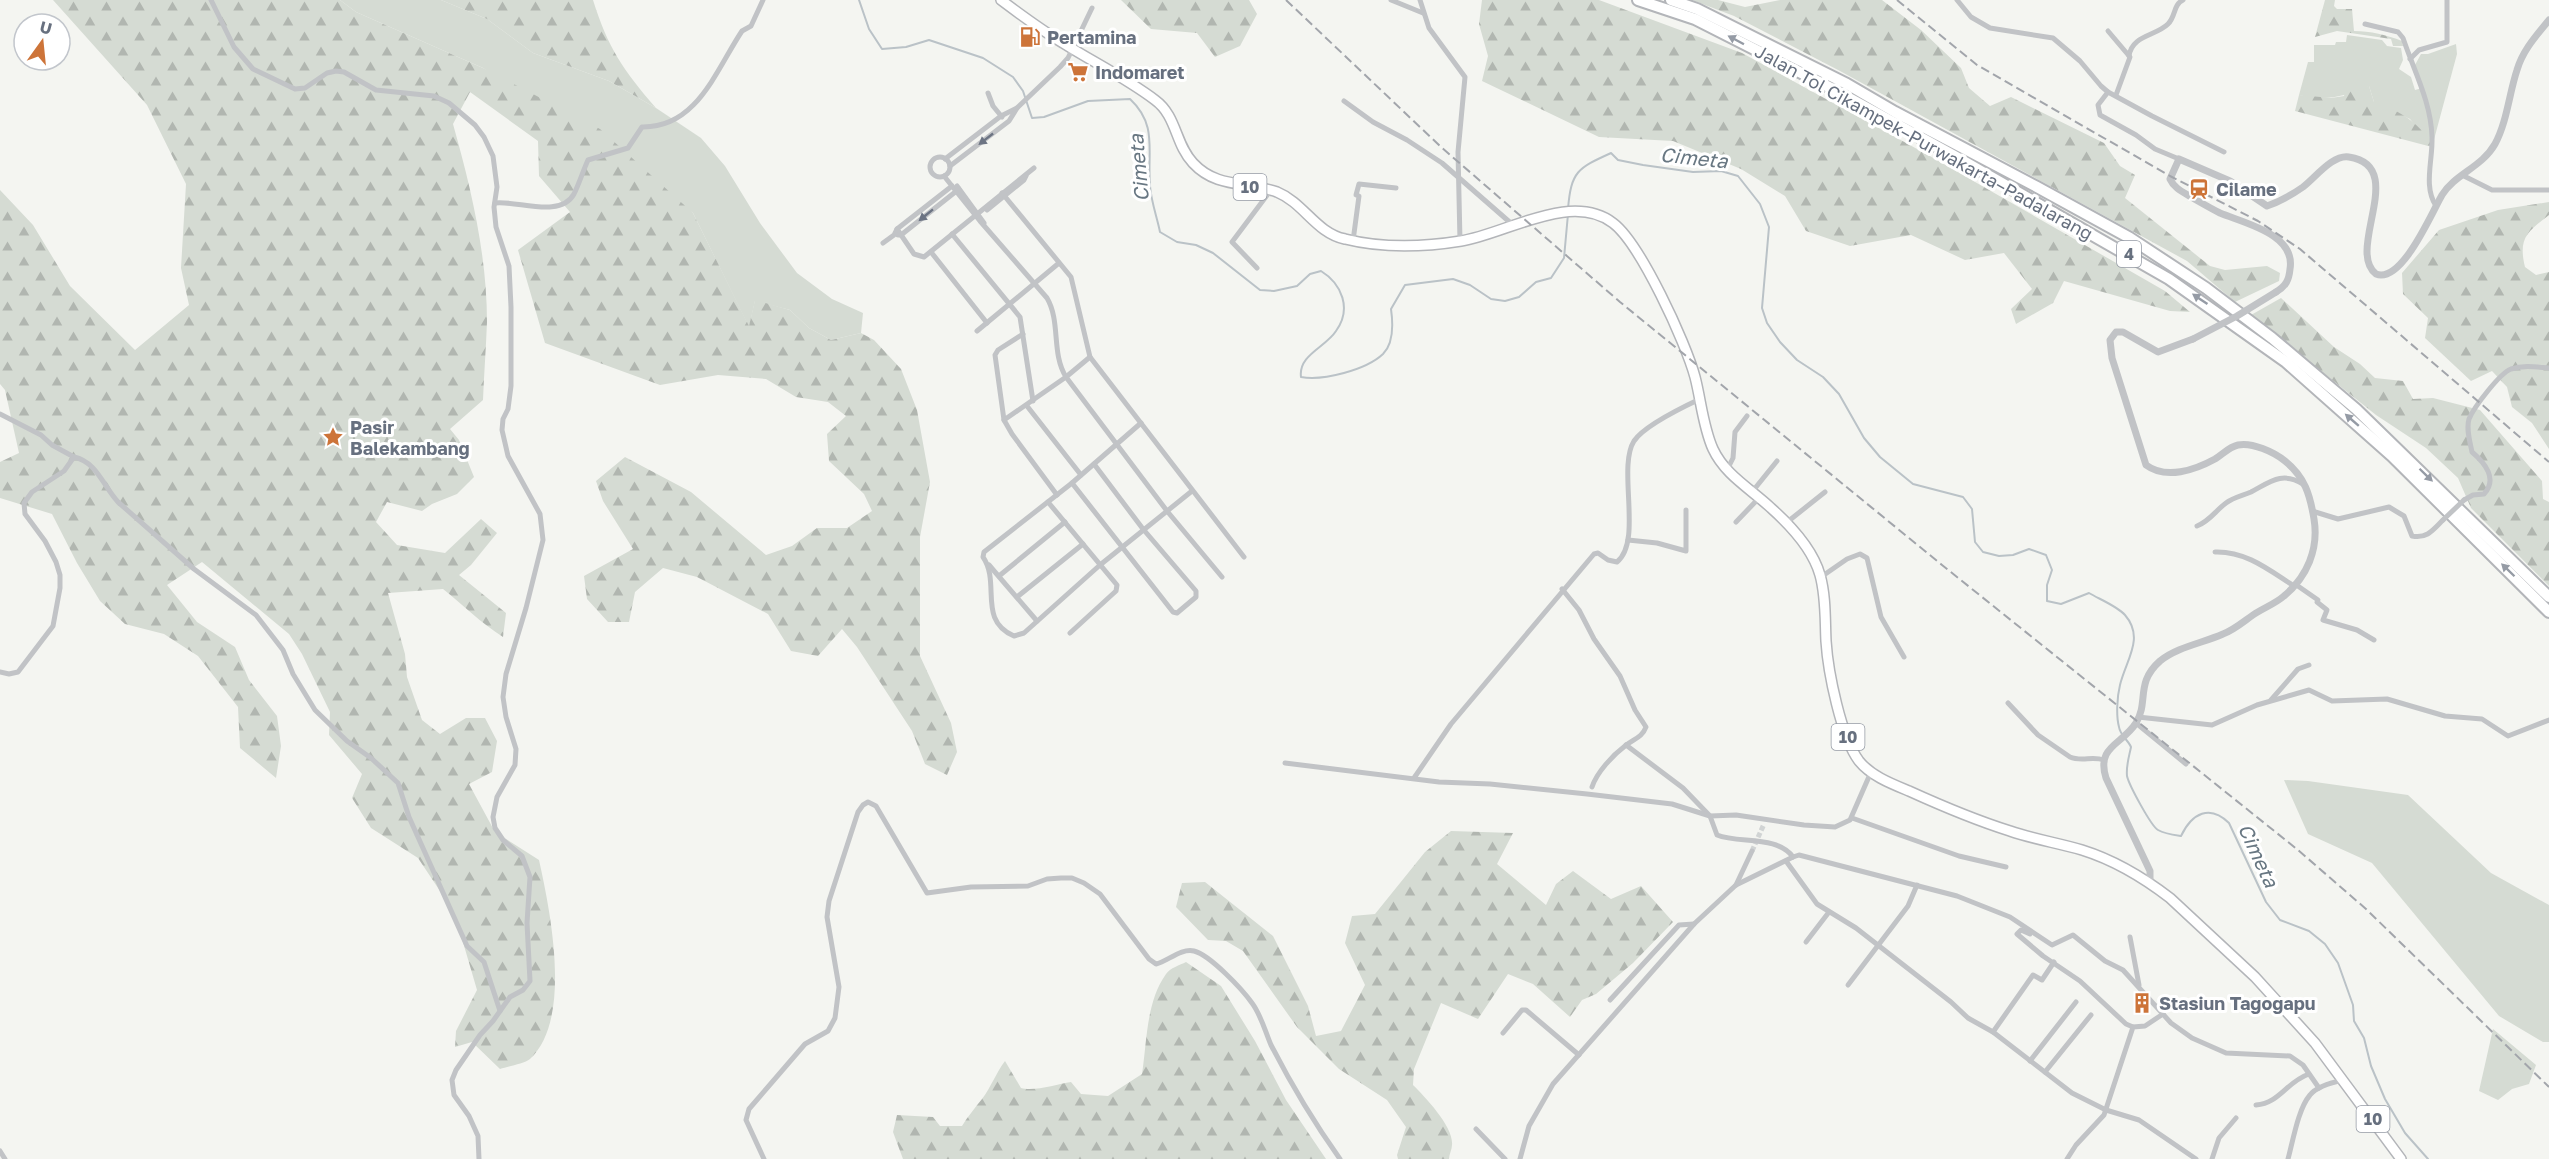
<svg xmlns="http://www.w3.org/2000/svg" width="2549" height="1159" viewBox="0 0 2549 1159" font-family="'Golos Text',sans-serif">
  <defs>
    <pattern id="forest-firs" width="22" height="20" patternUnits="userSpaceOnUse" patternTransform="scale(1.5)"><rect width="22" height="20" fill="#d5dbd3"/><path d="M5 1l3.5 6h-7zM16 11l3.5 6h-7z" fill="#b1b6b0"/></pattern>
  </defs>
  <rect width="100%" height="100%" fill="#f4f5f1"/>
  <!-- grass -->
  <g fill="#d5dbd3">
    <path d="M340,0H441L487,19L533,53L609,81L656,108L701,138L725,166L760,223L797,273L832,299L863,313L861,333L831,340L809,328L790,310L755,301L749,327L693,213L483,68L356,12Z"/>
    <path d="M2347,35L2382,40L2387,46L2401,48L2403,60L2399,69L2411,77L2415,90L2422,88L2415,65L2421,54H2428L2456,44L2457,54L2432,147L2410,119L2374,102L2369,86C2346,96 2325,102 2299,95L2308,62H2314V45H2335L2336,42H2346Z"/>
    <path d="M2284,780L2308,781L2408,795L2491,873L2549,905V1042H2543L2499,1016L2372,863L2308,834Z"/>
    <path d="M2493,1029L2536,1065L2529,1084L2512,1089L2498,1100L2479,1091Z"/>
  </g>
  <!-- forest -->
  <g fill="url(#forest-firs)">
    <path d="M53,0H340L356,12L483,68L600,129L693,213L749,326L755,300L790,310L809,328L831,340L861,333L874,340L901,369L917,410L930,482L920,537V656L951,723L957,752L947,775L925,764L912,731L857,647L842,629L818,656L791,651L768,614L697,577L663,568L635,592L629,622H608L587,599L584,576L633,549L603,501L596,481L625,457L691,492L766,555L792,546L817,528H847L872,511L864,494L829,461L827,434L846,416L828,402L796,397L766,379L718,375L660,385L545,343L518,250L570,212L539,176L538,141L470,92L453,124C471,188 487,255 487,322C486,348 484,374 483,400L450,429L459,440L474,477L457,494L432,504L422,511L387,502L376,522L397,545L445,553L481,519L497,533L471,565L459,575L506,613L503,637C481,623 463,605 443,589L388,593L405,654L407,677L422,720L440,734L466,718H485L497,741L492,772L469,784L495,832L539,860C550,910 573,1019 530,1059C524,1064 508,1066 500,1069L472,1042L455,1047L456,1031L477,990L460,932L444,897L418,858L371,828L352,798L362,774L329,735L330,712L302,654L289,634L202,562L167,585L197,622L235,647L249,680L277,716L281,746L276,778L240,748L238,707L198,656L164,634L125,624L100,601L77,563L52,514L0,498V462L19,453L5,390L0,384V190L33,225L70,286L135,350L189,305L181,268L186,184L147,105Z"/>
    <path d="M441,0H593C608,48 623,70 656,108L609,81L533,53L487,19Z"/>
    <path d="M1121,0H1249L1257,14L1240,46L1215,57L1197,33L1151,29Z"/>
    <path d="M1482,0H1599L1742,53L1928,155L2165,291L2190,312L2170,311L2064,281L2053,303L2016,324L2011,309L2032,289L2004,253L1965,260L1911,235L1850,246L1806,231L1785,196L1741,169L1673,141L1599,137L1482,81L1488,56L1479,24Z"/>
    <path d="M1692,0H1718L1745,7L1780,0H1882L1921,30L1961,68L1969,88L1990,106L2011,97L2104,143L2120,166L2135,175L2125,198L2210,266L2225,270L2267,266L2280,273L2279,281L2235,302L2187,261L1840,71L1734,16Z"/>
    <path d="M2325,0H2335L2334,6L2337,9H2352L2354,31C2370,31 2387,35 2402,41L2403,46H2393L2391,39L2337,31L2315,37Z"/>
    <path d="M2369,86L2374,102L2388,101L2397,107L2396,111C2411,119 2425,130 2432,147L2295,111L2299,95L2331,98L2344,96L2346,87Z"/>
    <path d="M2549,202V215C2527,232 2518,238 2525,267L2536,275L2549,272V449L2532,423L2512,407L2507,387L2492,371L2471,381L2425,338L2428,318L2403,294L2402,273L2439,230L2498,210Z"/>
    <path d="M2281,298L2334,347L2360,364L2375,378L2403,381L2413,399L2433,398L2480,410L2542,481L2543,499L2549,502V586L2471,508L2458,478L2426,448L2376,415L2251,315Z"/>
    <path d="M1451,831L1513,833L1497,864L1546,905L1556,884L1573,871L1611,899L1641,886L1673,922L1633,963L1596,994L1582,1000L1570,1017L1533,984L1508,974L1478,1019L1441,1003L1414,1069L1413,1085C1425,1097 1454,1127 1452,1145C1452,1150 1449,1154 1449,1159H1398L1397,1155L1406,1127L1387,1100L1339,1069L1297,1027L1243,951L1226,941L1208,940L1176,907L1182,883L1205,882L1273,936L1308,1006L1316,1036L1341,1031L1365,985L1345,943L1352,916L1375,914L1425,852Z"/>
    <path d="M1186,962L1221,986L1255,1041L1286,1100L1326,1159H903L893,1132L897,1115L933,1117L940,1126H962C968,1116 975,1108 982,1099C991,1087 996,1073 1005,1061L1021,1088C1034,1092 1057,1084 1071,1082L1081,1094L1108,1096L1142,1074C1147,1042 1146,1002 1166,974C1170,968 1180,965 1186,962Z"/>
  </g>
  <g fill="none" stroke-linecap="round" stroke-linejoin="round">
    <!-- stream -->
    <g stroke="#bac2c7" stroke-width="2">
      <path d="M859,0L869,29L882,49L906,47L929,40L983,58L1013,77L1023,91L1032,118L1044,117L1088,101L1130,99C1158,125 1147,151 1150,186C1151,201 1157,217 1160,232L1177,242L1196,245L1213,253L1260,290L1274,291L1297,286L1310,274L1321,271C1342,284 1352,309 1336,331C1326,347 1298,355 1301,377C1323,381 1366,370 1383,354C1394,343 1393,323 1391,309L1405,285L1453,279L1470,285L1491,299L1505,301L1519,297L1536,282L1551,278L1564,258L1568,214"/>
      <path d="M1568,209C1571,171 1578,168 1611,153L1618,160L1643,165L1693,172L1721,171L1738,176L1760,204L1769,227L1762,308L1767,323L1780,342L1797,360L1823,377L1839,394L1864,438L1880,457L1913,484L1963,497L1972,509L1975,542L1983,552L1999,556L2013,555L2029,549L2046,555L2052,570L2047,585V601L2061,604L2089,593C2099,599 2117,606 2125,615C2145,638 2126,660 2120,685C2117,697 2116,716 2119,727C2120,735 2128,740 2131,747C2129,757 2126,765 2127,776C2129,785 2151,826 2158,830C2165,834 2174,835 2181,836C2192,813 2210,804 2229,823L2266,902L2280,920L2309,931L2325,944L2338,963L2353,1005L2354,1021L2364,1038L2371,1066L2385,1099L2405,1133L2428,1159"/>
    </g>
    <!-- minor-tunnel -->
    <path stroke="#d1d4d4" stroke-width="5" stroke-dasharray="5 2.5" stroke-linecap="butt" d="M1752,851L1764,824"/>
    <!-- trunk casing -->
    <g stroke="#b3b5b9" stroke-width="12">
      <path id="trunk" d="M1001,0C1021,15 1041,30 1063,43C1093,62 1126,78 1155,100C1177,116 1175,144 1193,163C1217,189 1247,181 1277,192C1304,203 1316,233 1345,239C1381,248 1424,247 1461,241C1506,234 1571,191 1613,223C1640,243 1686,343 1695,377C1701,400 1703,427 1713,449C1725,475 1751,489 1771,508C1790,525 1813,550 1820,575C1826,596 1825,620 1826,641C1828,672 1841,737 1859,761C1871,776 1892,784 1909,791C1942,806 1975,820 2010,831C2033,839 2058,843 2082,850C2114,860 2144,878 2170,898L2255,977L2315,1043L2401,1159"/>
    </g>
    <!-- motorway casing -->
    <g stroke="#b3b5b9" stroke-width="14">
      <g id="motorway">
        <path d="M1638,0L1695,19L1827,86L1958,158L2169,279L2286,362L2392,456L2549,612"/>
        <path d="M1671,0L1697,9L1847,84L1895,112L2037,187L2130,238L2206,288L2272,338L2356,409L2549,597"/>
      </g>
    </g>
    <!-- minor -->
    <g stroke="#c1c3c6" stroke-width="5">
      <path d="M211,0L234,47L253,69L295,89L305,88L327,73L336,71L344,72L376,90L434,96L449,103L475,125L484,137L493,156L497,187L494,207L496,227L509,266L511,307V386L508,409L503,419L502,430L508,456L540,514L543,540L526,608L506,674L503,697L506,717L516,749L515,765L497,797L493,817L495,828L503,840L522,856L530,877L527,923L530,981L523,990L510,997L493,1021L480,1035L456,1070L452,1080L454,1095L469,1116L478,1136L479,1159"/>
      <path d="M1391,0L1423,13"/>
      <path d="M1420,0L1429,28L1465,77L1458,152L1460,241"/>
      <path d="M1957,0L1971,17L1990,28L2053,38L2080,61L2101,86L2108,92L2152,116L2224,152"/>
      <path d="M2365,24L2398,32L2403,38C2414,71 2431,102 2432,137C2433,160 2423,186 2436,206"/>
      <path d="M2108,31L2130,57L2116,95"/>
      <path d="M2129,56C2132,35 2156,36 2168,24C2176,16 2173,5 2183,0"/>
      <path d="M2410,59L2419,50L2447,42V0"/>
      <path d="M2108,92L2098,105L2100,115L2136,135L2155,149L2179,159"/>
      <path d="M988,93L993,106L1002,117"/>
      <path d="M1344,101L1373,122L1407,140L1442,163L1513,225"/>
      <circle cx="940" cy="167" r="10"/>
      <path d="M945,159L1001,116L1017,108"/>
      <path d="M950,166L1009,121L1017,108L1060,67L1068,58L1092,8"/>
      <path d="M944,176L980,221L1047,298C1061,322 1051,353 1066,377L1167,511L1222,577"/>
      <path d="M2464,176L2492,190H2549"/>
      <path d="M957,186L984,223"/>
      <path d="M1002,193L1071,277L1090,357L1244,557"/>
      <path d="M495,203C517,200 560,219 574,194C579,184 583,171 588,160L628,148L642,127C697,128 716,70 742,31L751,26L763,0"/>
      <path d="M987,210L1024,180L1026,176"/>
      <path d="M897,229L914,254L924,257L1034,168"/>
      <path d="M952,234L1020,317L1033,401"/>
      <path d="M898,235H901L959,189"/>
      <path d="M1353,241L1359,196L1356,195L1359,184L1396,188"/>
      <path d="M883,243L894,235L897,229L952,186"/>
      <path d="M931,252L987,323"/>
      <path d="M1257,268L1232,242L1271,190"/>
      <path d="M977,331L1059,263"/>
      <path d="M1023,334L998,350L995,355L1004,420L1012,434L1057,495"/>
      <path d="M1027,406L1081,475"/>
      <path d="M0,414L41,435L52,445L74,457"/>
      <path d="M1004,420L1066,377L1090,357"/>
      <path d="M1141,423L1072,483L984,552L983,557C1001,583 977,620 1014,636L1024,633L1100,565L1192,491"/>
      <path d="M1727,470L1733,458L1735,432L1747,416"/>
      <path d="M1072,483L1173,612L1177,613L1196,597V591L1143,529L1094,464"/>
      <path d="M1752,492L1777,461"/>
      <path d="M2464,500L2473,495L2484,494C2498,479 2485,463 2472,452C2470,442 2466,429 2469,419C2474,407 2500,373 2511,369C2524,365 2536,367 2549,368"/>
      <path d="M1048,502L1117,585L1116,591L1070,633"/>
      <path d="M2312,511L2338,519L2389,507L2404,516L2412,536C2427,539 2433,530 2443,520"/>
      <path d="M1736,522L1759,498"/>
      <path d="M1786,523L1825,492"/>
      <path d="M2197,526C2210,521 2215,511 2226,503C2234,497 2242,496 2251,492C2270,482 2282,471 2303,484"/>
      <path d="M1628,540L1657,543L1686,551V510"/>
      <path d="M2215,552C2246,551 2269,570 2294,586"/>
      <path d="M989,565L1037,621"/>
      <path d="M999,576L1065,522"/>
      <path d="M1821,577L1847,559L1860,554L1867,558L1881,617L1904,657"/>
      <path d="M2295,584L2318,600L2317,602L2327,610L2323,620L2357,630L2374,640"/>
      <path d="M1562,589L1579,610L1594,639L1620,676L1635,710L1646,727C1642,738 1633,739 1625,746C1613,755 1597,772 1592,787"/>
      <path d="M1017,597L1083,544"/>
      <path d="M0,672L9,674L18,672L53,626L60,588V575L56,562L45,541L25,514L24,503L32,492L64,471L74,457C97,462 103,486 118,502L194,569L256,615L283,650L293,674L315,710L347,741L371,758L398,783L409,817L467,946L484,962L500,1011"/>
      <path d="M2271,700L2298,669L2309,665"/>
      <path d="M2008,703L2038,735L2070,757C2081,762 2092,756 2104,760"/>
      <path d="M2138,717L2212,725L2257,705L2309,690L2332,701L2387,699L2445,716L2482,719L2508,736L2549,720"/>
      <path d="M2136,723L2186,764"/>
      <path d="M1626,745L1683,788L1710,816L1717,835C1739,844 1777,835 1793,857"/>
      <path d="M1285,763L1439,782L1490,784L1587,794L1672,804L1710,816L1736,815L1804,825L1835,827L1850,820L1871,772"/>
      <path d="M1414,778L1451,724L1594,554L1598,553L1608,560L1617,562C1643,541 1617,468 1634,441C1644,426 1683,407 1700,399"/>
      <path d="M1852,818L1959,856L2006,867"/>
      <path d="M1786,861L1817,904L1856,928L1951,1002L1968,1018L1993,1032L2072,1093L2106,1110L2139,1120L2196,1159"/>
      <path d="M1736,885L1752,851"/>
      <path d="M2030,934L2021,930L2017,934L2043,956L2080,981L2126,1024L2133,1027"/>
      <path d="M2130,937L2139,985"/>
      <path d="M1806,942L1829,912"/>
      <path d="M1848,985L1908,906L1917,885"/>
      <path d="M1610,1000L1679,925L1694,924"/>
      <path d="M1993,1032L2033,975L2042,980L2054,962"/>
      <path d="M1503,1033L1522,1010H1526L1579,1055"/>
      <path d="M2030,1061L2076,1002"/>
      <path d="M2045,1072L2091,1015"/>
      <path d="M2256,1105C2280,1103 2286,1082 2309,1074"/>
      <path d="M1476,1129L1505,1159"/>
      <path d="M0,1151L5,1159"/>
      <path d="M764,1159L746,1120L749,1109L805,1044L828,1031L835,1018L839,987L827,917L829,901L858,812L863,805L868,802L876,806L927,893L971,887L1028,886L1047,879L1061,878H1072L1084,883L1100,894L1149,959L1156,964C1168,961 1181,948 1194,951C1210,955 1242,989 1252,1003C1261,1015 1265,1031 1271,1045C1291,1084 1315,1124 1340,1159"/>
      <path d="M1520,1159L1529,1126L1553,1084L1694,924L1736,885L1793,857L1799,855L1957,896L2010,917L2052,945L2073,935L2105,961L2123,970L2171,1023L2192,1038L2226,1053L2290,1056L2303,1065L2319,1088"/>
      <path d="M2067,1159L2076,1145L2104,1115L2133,1027L2145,1026L2163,1014"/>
      <path d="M2212,1159L2219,1138L2236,1118"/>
      <path d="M2288,1159C2293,1141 2298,1109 2310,1095C2317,1086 2334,1082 2344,1080"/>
    </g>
    <!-- tertiary -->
    <g stroke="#c1c3c6" stroke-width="7">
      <path d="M2276,292C2286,286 2289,280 2290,269C2296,234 2244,223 2220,213C2210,208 2200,202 2191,197C2183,192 2174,188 2170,179L2179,159L2230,181L2267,206C2279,202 2293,194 2303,187C2315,178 2333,154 2349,157C2409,166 2345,250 2376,274C2402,284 2432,212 2442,195C2455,174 2482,167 2495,144C2507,122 2509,94 2517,70C2523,50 2536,36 2549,20"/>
      <path d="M2150,883V871L2106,778C2096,746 2122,745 2136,723C2149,702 2135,683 2160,661C2177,647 2203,643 2223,634C2234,630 2243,622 2253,615C2263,608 2275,604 2284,596C2307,577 2319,549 2314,519C2310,495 2305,477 2285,461C2274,452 2252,442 2238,445C2229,447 2223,454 2215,459C2195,470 2166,480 2146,465L2112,358L2110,340L2116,332H2123L2158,352L2193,339"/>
    </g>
    <!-- trunk -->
    <use href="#trunk" stroke="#fff" stroke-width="9"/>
    <!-- motorway -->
    <use href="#motorway" stroke="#fff" stroke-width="10"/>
    <!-- rail -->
    <g stroke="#a2a5ab" stroke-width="2" stroke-dasharray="9 4.5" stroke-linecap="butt">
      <path d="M1286,0L1441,147L1620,302L1942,565L2298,850L2366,909L2549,1087"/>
      <path d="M1897,0L1977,65L2170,176L2258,221L2300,249L2549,462"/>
    </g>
    <!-- minor-bridge -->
    <path stroke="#c1c3c6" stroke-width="5" d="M2443,520L2464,500"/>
    <!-- tertiary-bridge -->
    <path stroke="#c1c3c6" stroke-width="7" d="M2193,339L2237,316L2276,292"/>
  </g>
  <!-- one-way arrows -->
  <defs><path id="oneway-solid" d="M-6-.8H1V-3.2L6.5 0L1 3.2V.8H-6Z" transform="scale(1.5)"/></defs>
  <g fill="#959ba5">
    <use href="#oneway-solid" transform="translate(1736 40) rotate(-152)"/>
    <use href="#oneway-solid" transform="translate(2200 299) rotate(-146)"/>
    <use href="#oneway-solid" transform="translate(2352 420) rotate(-139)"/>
    <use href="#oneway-solid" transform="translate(2426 475) rotate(44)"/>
    <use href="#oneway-solid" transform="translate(2508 570) rotate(-136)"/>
  </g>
  <g fill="#6c7483">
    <use href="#oneway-solid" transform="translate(986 139) rotate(142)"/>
    <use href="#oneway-solid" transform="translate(926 215) rotate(141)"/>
  </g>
  <!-- icons -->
  <defs>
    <g id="fuel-bare" transform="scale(1.62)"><path d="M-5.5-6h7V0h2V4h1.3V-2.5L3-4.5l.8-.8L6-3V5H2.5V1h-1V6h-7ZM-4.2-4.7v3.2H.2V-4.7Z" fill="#cd7439" stroke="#fff" stroke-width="2.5" paint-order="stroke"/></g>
    <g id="supermarket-bare" transform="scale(1.62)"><path d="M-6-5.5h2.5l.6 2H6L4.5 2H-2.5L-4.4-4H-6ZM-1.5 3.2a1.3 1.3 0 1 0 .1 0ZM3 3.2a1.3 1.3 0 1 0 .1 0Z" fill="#cd7439" stroke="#fff" stroke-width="2.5" paint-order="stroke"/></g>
    <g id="station-bare" transform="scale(1.62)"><path d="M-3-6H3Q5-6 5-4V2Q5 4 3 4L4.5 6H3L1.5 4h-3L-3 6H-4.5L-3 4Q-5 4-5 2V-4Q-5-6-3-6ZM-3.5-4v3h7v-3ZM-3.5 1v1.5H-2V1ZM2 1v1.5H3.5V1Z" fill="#cd7439" stroke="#fff" stroke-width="2.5" paint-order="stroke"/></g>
    <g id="sight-bare" transform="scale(1.62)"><path d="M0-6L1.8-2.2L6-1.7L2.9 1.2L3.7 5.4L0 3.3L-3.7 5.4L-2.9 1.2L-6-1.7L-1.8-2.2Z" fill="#cd7439" stroke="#fff" stroke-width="2.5" paint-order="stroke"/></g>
    <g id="building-bare" transform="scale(1.62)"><path d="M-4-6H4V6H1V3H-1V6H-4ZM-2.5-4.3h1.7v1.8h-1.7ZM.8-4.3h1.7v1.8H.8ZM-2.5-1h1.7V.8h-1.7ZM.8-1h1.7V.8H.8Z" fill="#cd7439" stroke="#fff" stroke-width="2.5" paint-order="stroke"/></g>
  </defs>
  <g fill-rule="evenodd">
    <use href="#fuel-bare" x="1030" y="37"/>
    <use href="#supermarket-bare" x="1078" y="72"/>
    <use href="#station-bare" x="2199" y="189"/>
    <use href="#sight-bare" x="333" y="437"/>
    <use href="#building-bare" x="2142" y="1003"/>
  </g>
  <g text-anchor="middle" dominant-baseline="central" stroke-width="6" stroke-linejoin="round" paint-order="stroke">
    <!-- shield labels -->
    <g fill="#fff" stroke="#959ba5" stroke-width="1.5">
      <rect x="1233.5" y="174" width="33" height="26" rx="4.5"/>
      <rect x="2117" y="241" width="24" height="26" rx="4.5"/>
      <rect x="1831.5" y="724" width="33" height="26" rx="4.5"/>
      <rect x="2356.5" y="1106" width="33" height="26" rx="4.5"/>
    </g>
    <g font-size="16" font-weight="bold" fill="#67707f">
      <text x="1250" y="187">10</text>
      <text x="2129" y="254">4</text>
      <text x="1848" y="737">10</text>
      <text x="2373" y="1119">10</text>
    </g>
    <!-- poi labels -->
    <g font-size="18" font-weight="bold" fill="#67707f" stroke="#fff" text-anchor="start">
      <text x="1047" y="37">Pertamina</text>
      <text x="1095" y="72">Indomaret</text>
      <text x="2216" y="189">Cilame</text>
      <text x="350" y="427">Pasir<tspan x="350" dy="21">Balekambang</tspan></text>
      <text x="2159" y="1003">Stasiun Tagogapu</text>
    </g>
    <!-- street labels -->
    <g font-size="18" fill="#67707f" stroke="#fff">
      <text transform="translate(1924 142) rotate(29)">Jalan Tol Cikampek–Purwakarta–Padalarang</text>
    </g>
    <!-- water labels -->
    <g font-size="20" font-style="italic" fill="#687782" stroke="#fff">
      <text transform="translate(1694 157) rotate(6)">Cimeta</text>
      <text transform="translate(1138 168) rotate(-95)">Cimeta</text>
      <text transform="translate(2259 855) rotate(65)">Cimeta</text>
    </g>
  </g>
  <!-- north arrow -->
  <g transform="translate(42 42) rotate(15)"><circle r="28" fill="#ffffff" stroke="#c2c6cc" stroke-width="1.5"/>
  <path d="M0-4.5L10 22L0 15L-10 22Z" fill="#cd7439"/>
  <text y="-9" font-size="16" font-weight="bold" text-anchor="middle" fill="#67707f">U</text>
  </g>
</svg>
